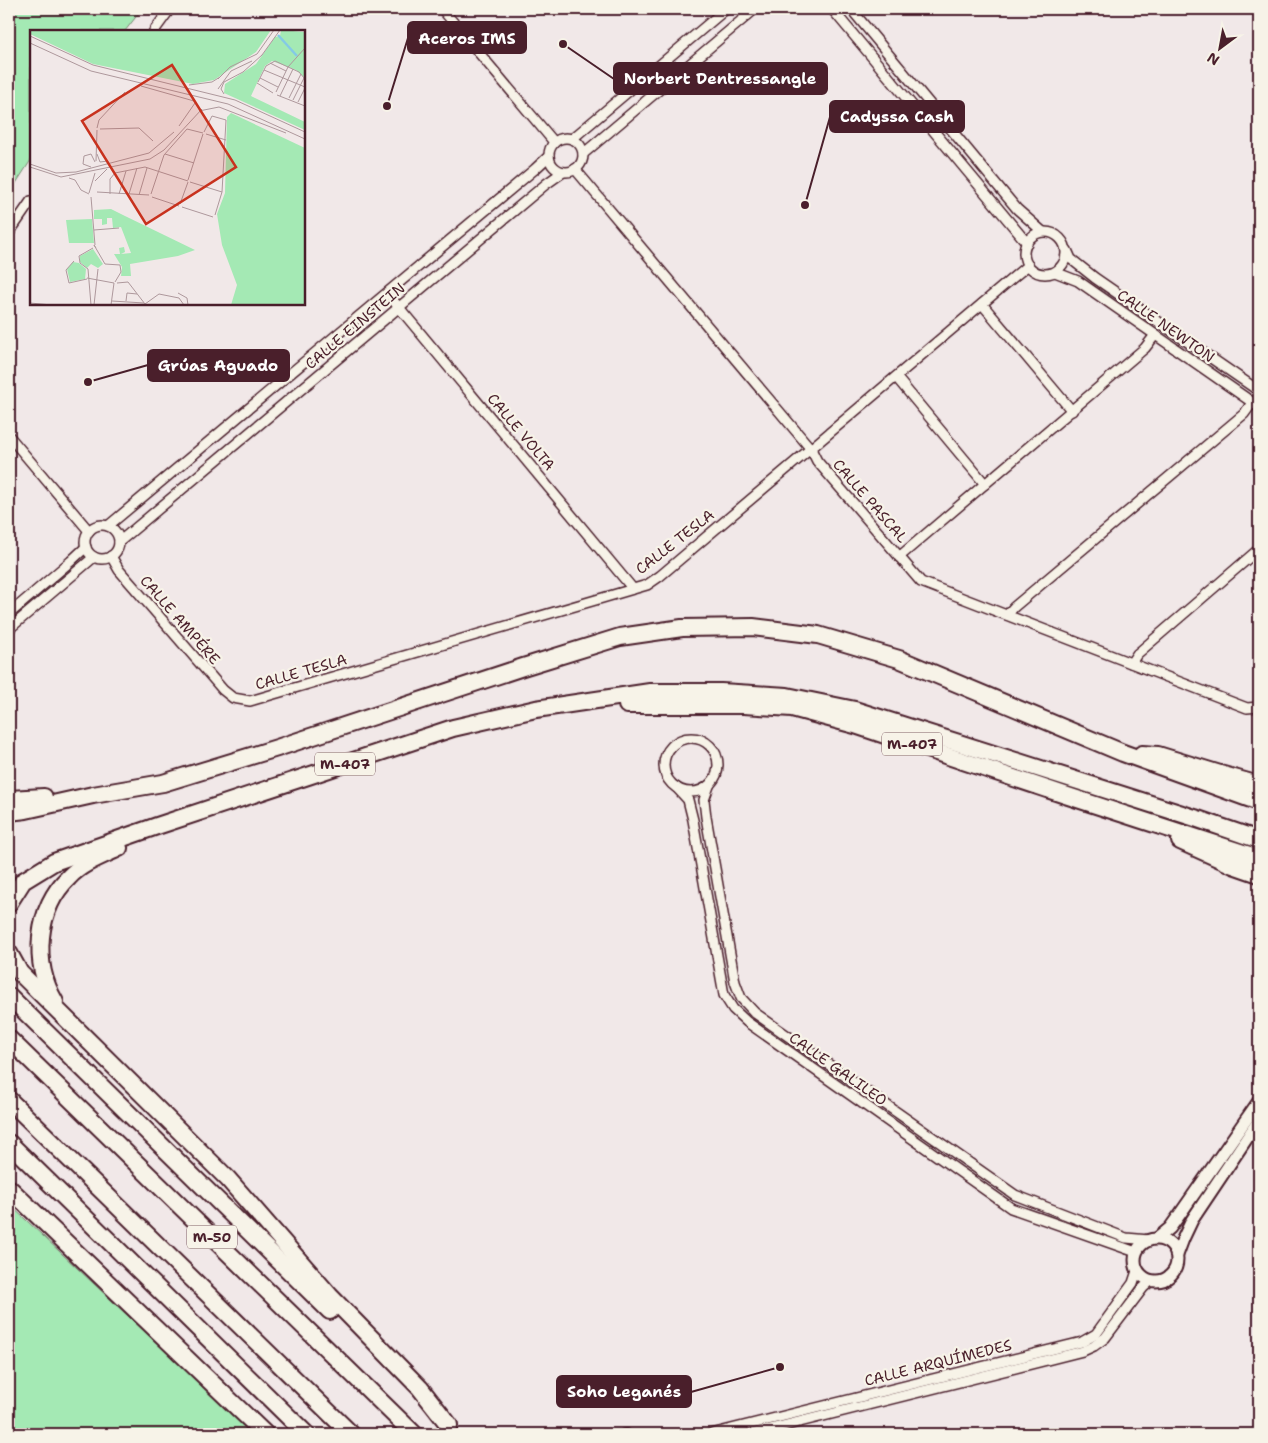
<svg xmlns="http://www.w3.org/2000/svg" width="1268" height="1443" viewBox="0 0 1268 1443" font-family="'Shantell Sans',sans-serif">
  <rect width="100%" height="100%" fill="#f1e8e8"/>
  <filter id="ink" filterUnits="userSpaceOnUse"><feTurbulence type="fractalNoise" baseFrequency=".02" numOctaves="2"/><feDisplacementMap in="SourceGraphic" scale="10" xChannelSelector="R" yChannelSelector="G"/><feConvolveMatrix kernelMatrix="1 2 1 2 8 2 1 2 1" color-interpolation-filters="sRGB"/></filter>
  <g filter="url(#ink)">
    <!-- green -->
    <g fill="#a4e9b4" stroke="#778470">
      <path d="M9,9H142L125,31H31V160L9,194Z"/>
      <path d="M9,1204L245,1426L254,1434H9Z"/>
    </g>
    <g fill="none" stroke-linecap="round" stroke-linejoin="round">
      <!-- minor casing -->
      <g stroke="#4a1f2b" stroke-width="12">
        <g id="minor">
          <path d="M442,9L554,142"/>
          <path d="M832,9L1027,243"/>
          <path d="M851,9L1017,209L1043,232"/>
          <path d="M154,31L170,9"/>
          <circle cx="566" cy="155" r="17"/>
          <path d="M572,139L726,9"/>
          <path d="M583,154L755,9"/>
          <path d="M575,169L811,449L817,461L921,582L1247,708L1259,707"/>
          <circle cx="1045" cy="253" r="21"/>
          <path d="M9,233L31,201"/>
          <path d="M1067,250L1071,259L1095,278L1259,391"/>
          <path d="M1055,272L1078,281L1259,407"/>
          <path d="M387,293L633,589"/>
          <path d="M982,304L1072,411"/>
          <path d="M896,377L985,484"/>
          <path d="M9,436L89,531"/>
          <circle cx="102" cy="542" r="17"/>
          <path d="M108,526L535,169L549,156"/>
          <path d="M119,542L546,184L563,172"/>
          <path d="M111,556L119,570L223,690L233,698L250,701L647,585L660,576L1028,265"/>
          <path d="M899,557L1145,348L1155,335"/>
          <path d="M9,614L71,561L86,547"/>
          <path d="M1007,615L1014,607L1244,414L1252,403"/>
          <path d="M9,629L94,557"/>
          <path d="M1131,663L1137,654L1259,549"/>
          <circle cx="691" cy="765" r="27"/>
          <path d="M709,786L704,800L706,817L735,982L741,998L755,1013L1015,1195L1126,1238L1149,1240"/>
          <path d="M676,787L688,800L693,820L724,995L733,1009L747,1022L1011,1208L1136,1252"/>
          <path d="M624,1434H627"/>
          <path d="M711,1434L1082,1342L1096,1334L1133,1283L1137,1271"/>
          <path d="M751,1434L1083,1351L1094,1346L1105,1338L1143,1288L1152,1280"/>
        </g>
      </g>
      <!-- tertiary casing -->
      <g stroke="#4a1f2b" stroke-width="15">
        <g id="tertiary">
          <path d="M1158,1238L1170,1228L1180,1214L1259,1101"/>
          <circle cx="1156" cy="1260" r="21"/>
          <path d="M1177,1255L1183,1239L1192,1220L1259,1120"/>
        </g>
      </g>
      <!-- motorway casing -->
      <g stroke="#4a1f2b" stroke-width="20">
        <g id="motorway">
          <path d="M627,705H744L792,708L855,725L1065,795L1259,858"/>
          <path d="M1142,754L1158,755L1220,774L1259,785"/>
          <path d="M9,799L44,797"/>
          <path d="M9,812L26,810L93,795L163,783L277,748L523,667L620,637L682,628L753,627L818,635L899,659L1123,753L1259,802"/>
          <path d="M1180,841L1233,865L1259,874"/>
          <path d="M9,903L23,881L54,862L157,826L453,728L536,709L650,692H721L787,696L855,710L1195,818L1259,840"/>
          <path d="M9,953L20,973L228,1179L330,1296L420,1388L449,1425"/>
          <path d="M9,996L330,1311"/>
          <path d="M55,1002C32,963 36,909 69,877C82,863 102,856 119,848"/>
          <path d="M9,1039L414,1434"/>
          <path d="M9,1100L351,1434"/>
          <path d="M9,1143L306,1434"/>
          <path d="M9,1188L265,1434"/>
        </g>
      </g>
      <!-- minor -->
      <use href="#minor" stroke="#f7f3e8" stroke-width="9"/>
      <!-- tertiary -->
      <use href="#tertiary" stroke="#f7f3e8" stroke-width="11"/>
      <!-- motorway -->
      <use href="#motorway" stroke="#f7f3e8" stroke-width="16"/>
    </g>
  </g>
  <g text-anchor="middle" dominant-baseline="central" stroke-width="4.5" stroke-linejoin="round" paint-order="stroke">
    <!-- shield labels -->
    <g fill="#f7f3e8" stroke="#7e5f64" stroke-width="1">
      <rect x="882" y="732.5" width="60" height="23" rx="4"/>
      <rect x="315" y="752.5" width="60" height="23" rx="4"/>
      <rect x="187" y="1225.5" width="50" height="23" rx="4"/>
    </g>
    <g font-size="14" font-weight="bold" fill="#4a1f2b">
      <text x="912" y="744">M-407</text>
      <text x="345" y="764">M-407</text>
      <text x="212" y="1237">M-50</text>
    </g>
    <!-- street labels -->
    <g font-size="15" fill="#4a1f2b" stroke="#f7f3e8">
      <text transform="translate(355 326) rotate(-40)">CALLE EINSTEIN</text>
      <text transform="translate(1166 326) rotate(35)">CALLE NEWTON</text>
      <text transform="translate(521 432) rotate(50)">CALLE VOLTA</text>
      <text transform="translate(870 501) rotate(49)">CALLE PASCAL</text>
      <text transform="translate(675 542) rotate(-38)">CALLE TESLA</text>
      <text transform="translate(180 620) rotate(49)">CALLE AMPÉRE</text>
      <text transform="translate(301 672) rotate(-16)">CALLE TESLA</text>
      <text transform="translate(838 1069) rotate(35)">CALLE GALILEO</text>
      <text transform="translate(938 1363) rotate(-14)">CALLE ARQUÍMEDES</text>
    </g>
  </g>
  <!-- overview -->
  <g transform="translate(30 30)">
    <rect width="275" height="275" fill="#f1e8e8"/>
    <path d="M0,0H241L226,22L184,50L163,54L63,34L0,4ZM251,0L275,2V48L266,40L242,31L235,36L221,66L275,92V100L194,63L195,54L226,34L245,7L250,6ZM201,83L275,118V275H201L207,255L192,215L187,184L195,163L197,87ZM81,179L95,186L165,220L148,226L100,234L101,246H91L92,237L84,224H90L89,218L94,217L95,222L91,224L101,223L91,197L83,198L82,188H77V194L72,195V189H64V180ZM62,189L64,213H39L36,190ZM63,219L73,234L68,238L61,234L57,238L50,232V226Z" fill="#a4e9b4"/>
    <path d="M43,232L49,233L56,239L55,249L40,252L37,239Z" fill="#a4e9b4"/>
    <path fill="none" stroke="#84cae5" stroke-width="2.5" d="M248,5L267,26"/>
    <path fill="none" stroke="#ae989c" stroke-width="1" d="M0,6L63,35L205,70L275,102M0,13L61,41L198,74L275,109M240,33L256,41M234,40L275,57M230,48L248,57M188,49L200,37L227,24L244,0M228,52L236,36L245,31L269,42L275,49M227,53L243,63M159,55L182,52L190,47M111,56L164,71M188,59L201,41L222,31M246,62L258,37L275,18M194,64L191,59L194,52L213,42L232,25L250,0M247,65L275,76M250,66L263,39M259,68L271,44M263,70L274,48M268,72L275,58M169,81L189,77L256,103M182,86L196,90L192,162L185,185M149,96L165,73M67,98L69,90L95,62M70,99L109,98L123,111M174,102L182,86M176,104L196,110M67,124L70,132L78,131M135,124L164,133M66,131L67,100M0,134L26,143L46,142L119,123L144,102M0,137L31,147L120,129L134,120L172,79M61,137L53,134L54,126L61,124L65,132M39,148L45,150L51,160L59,164M158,150L173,104M65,151L77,139M160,152L192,162M67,162L119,165M59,163L65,143M80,164V149L85,143L115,137L158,151M89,164L96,141M99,164L107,138M121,164L134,125L157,99L173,103M109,165L117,138M61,167L65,215M122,167L149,176M150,174L158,152M152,177L183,187M64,200L89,198M66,218L64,215L75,234L90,235L91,242L85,252M44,231L36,240L39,253L57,249M58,239L61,275M58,239L50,233L49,226L63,218M57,248L84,253M87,253L98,252L115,274M148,263L157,268L158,275M82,271L114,273M96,271L97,263L107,264M0,273L22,275M115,274L129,264L149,268L154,275M64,275L68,239M81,275L84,253"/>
    <path fill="#c8321e" fill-opacity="0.15" stroke="#c8321e" stroke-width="2.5" d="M142,35L206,137L116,194L52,91Z"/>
    <rect width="275" height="275" fill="none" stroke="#4a1f2b" stroke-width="2.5"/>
  </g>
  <!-- callouts -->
  <path fill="none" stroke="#4a1f2b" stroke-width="2" d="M387 106L408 38M563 44L614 79M805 205L830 117M88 382L148 365M780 1367L691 1392"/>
  <g fill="#4a1f2b" stroke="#f7f3e8" stroke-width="2">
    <circle cx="387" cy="106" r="5"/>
    <circle cx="563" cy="44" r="5"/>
    <circle cx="805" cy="205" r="5"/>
    <circle cx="88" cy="382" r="5"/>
    <circle cx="780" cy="1367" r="5"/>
  </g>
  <g fill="#4a1f2b" stroke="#4a1f2b" stroke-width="2">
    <rect x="408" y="22" width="118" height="31" rx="5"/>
    <rect x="614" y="63" width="213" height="31" rx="5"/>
    <rect x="830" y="101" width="134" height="31" rx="5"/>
    <rect x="148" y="350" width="141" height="31" rx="5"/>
    <rect x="557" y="1376" width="134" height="31" rx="5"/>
  </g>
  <g font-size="16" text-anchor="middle" font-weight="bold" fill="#fff">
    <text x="467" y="44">Aceros IMS</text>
    <text x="720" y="84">Norbert Dentressangle</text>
    <text x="897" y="122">Cadyssa Cash</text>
    <text x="218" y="371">Grúas Aguado</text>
    <text x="624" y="1397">Soho Leganés</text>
  </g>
  <!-- margin -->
  <rect width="1268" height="1443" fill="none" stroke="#f7f3e8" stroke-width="30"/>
  <rect x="15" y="15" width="1238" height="1413" fill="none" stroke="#4a1f2b" stroke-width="2" filter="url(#ink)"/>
  <!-- north arrow -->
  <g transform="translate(1220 48) rotate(212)" stroke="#f7f3e8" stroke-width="4" paint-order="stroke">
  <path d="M0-4L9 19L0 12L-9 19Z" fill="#4a1f2b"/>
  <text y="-8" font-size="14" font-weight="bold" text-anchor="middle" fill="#4a1f2b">N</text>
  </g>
</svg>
